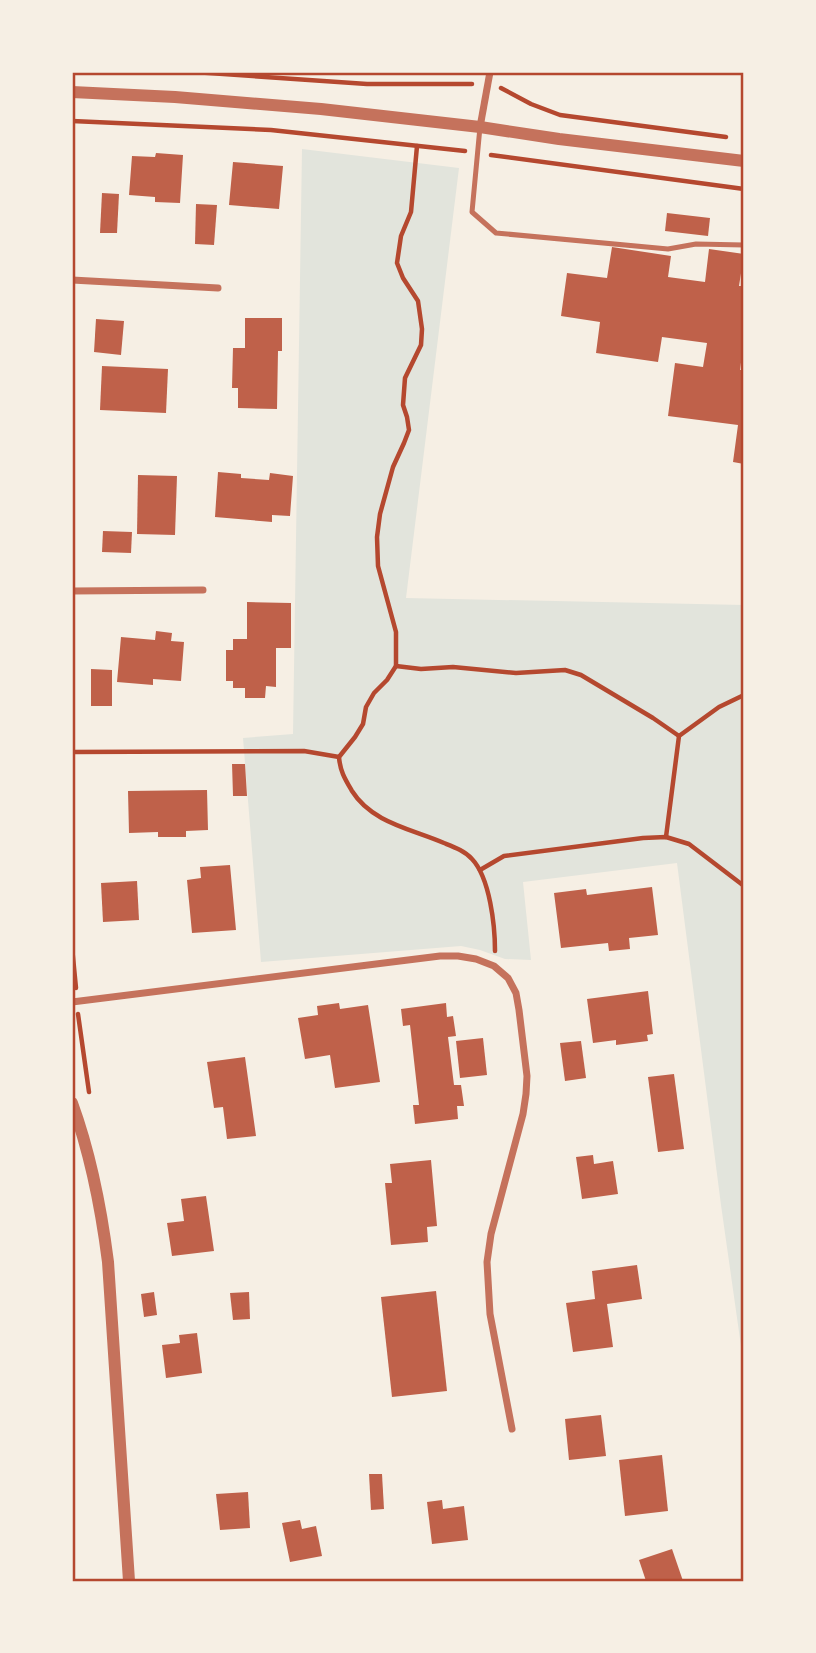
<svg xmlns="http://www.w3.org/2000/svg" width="816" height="1653" viewBox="0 0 816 1653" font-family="'DejaVu Sans',sans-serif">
  <rect width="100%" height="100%" fill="#f6efe4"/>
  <!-- green -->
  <path fill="#e2e4dc" d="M302,149L459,168L406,598L744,605V1352L742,1353L721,1205L677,863L523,882L531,960L505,959L480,950L461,946L261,962L243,738L293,734Z"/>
  <!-- building -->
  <g fill="#bf614a">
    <path d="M156,153L183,155L180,203L155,202V197L129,195L132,156L155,157Z"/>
    <path d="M233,162L283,166L279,209L229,205Z"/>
    <path d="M102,193L119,194L117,233H100Z"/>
    <path d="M196,204L217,205L214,245L195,244Z"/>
    <path d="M667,213L710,218L708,236L665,231Z"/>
    <path d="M612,247L671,256L668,277L705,282L709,249L744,254L739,286H744V348L743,347L740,370H744V464L733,462L738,425L668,416L675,363L703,367L707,343L662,337L658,362L596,353L600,322L561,316L567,273L607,278Z"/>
    <path d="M245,318H282V351H278L277,409L238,408V388H232L233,348H245Z"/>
    <path d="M96,319L124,321L121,355L94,352Z"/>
    <path d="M102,366L168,369L166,413L100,410Z"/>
    <path d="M218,472L241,474V478L269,480L270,473L293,476L290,516L272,515V522L215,517Z"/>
    <path d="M138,475L177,476L175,535L137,534Z"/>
    <path d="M103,531L132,532L131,553L102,552Z"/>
    <path d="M247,602L291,603V648H276V687L266,686L265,698H245V688H233V681H226V650H233V639H247Z"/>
    <path d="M156,631L172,633L171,641L184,642L181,681L153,679V685L117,682L121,637L155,640Z"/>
    <path d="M91,669L112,670V706H91Z"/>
    <path d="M232,764H245L247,796H233Z"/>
    <path d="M207,790L208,830L186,831V837H158V832L129,833L128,791Z"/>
    <path d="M230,865L236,930L192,933L187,880L201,878L200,867Z"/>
    <path d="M137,881L139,920L103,922L101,883Z"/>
    <path d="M652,887L658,935L629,938L630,949L609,951L608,943L561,948L554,893L586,889L587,895Z"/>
    <path d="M648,991L653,1034L647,1035L648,1041L616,1045V1040L593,1043L587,999Z"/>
    <path d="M339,1003L340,1009L368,1005L380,1082L335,1088L330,1055L305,1059L298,1018L318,1015L317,1006Z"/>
    <path d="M446,1003L447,1017L453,1016L456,1036L448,1037L454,1085H461L464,1106H457L458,1119L415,1124L413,1105H419L410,1025L403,1026L401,1009Z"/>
    <path d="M483,1038L487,1075L460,1078L456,1041Z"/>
    <path d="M581,1041L586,1078L565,1081L560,1043Z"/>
    <path d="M245,1057L256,1136L227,1139L223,1107L214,1108L207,1062Z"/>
    <path d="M674,1074L684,1149L658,1152L648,1077Z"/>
    <path d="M593,1155L594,1164L613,1161L618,1194L582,1199L576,1157Z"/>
    <path d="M431,1160L437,1226L427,1227L428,1242L391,1245L385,1183H392L390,1164Z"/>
    <path d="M206,1196L214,1251L172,1256L167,1223L184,1221L181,1199Z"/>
    <path d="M637,1265L642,1299L607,1304L613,1347L573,1352L566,1303L595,1299L592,1271Z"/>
    <path d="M436,1291L447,1391L392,1397L381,1297Z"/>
    <path d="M154,1292L157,1315L144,1317L141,1294Z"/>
    <path d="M249,1292L250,1319L233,1320L230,1293Z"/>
    <path d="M197,1333L202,1373L166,1378L162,1345L180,1343L179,1335Z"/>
    <path d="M601,1415L606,1456L569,1460L565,1419Z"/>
    <path d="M662,1455L668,1511L625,1516L619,1460Z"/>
    <path d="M369,1474H382L384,1509L371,1510Z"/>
    <path d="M248,1492L250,1528L220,1530L216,1494Z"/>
    <path d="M442,1500L443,1509L464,1506L468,1540L432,1544L427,1502Z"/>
    <path d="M300,1520L302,1529L316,1526L322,1556L290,1562L282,1523Z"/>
    <path d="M672,1549L683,1581H646L639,1560Z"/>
  </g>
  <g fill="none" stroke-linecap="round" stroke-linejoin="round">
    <!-- path -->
    <g stroke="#b5482f" stroke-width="4.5">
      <path d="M194,72L367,84H472"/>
      <path d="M501,88L531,104L560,115L726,137"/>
      <path d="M72,121L271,130L465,151"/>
      <path d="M417,146L411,212L401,236L397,263L403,278L418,301L422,329L421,345L405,378L403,405L407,417L409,430L404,443L393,467L380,514L377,537L378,566L396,632V666L387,680L374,693L366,707L363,724L355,737L339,757C340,771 345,779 352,791C372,823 412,829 444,843C454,847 465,851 472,859C490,878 495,926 495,951"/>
      <path d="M491,155L744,189"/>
      <path d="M396,666L421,669L453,667L516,673L565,670L581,675L653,718L679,736"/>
      <path d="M72,752L304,751L339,757"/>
      <path d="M666,837L679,736L719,707L744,695"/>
      <path d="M480,870L504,856L643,838L666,837L689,844L744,886"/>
      <path d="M72,947L76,988"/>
      <path d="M78,1014L89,1092"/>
    </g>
    <!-- service -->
    <path stroke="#c5725c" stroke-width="5" d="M480,127L472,212L496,233L668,249L696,244L744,245"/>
    <!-- minor -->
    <g stroke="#c5725c" stroke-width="7">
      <path d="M480,127L490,72"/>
      <path d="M72,280L218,288"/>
      <path d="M72,591L203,590"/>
      <path d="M72,1002L440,956H458L476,959L494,966L508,978L516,993L519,1010L527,1076L526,1094L523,1114L491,1234L487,1262L490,1314L512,1429"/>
    </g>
    <!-- tertiary -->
    <g stroke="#c5725c" stroke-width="12">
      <path d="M72,92L175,97L321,109L480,127L559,139L744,161"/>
      <path d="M72,1103C91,1155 101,1207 108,1262L129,1581"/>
    </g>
  </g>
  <!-- border -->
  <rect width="816" height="1653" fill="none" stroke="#f6efe4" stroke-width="147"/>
  <rect x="74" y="74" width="668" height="1506" fill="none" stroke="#b5482f" stroke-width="2.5"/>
</svg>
